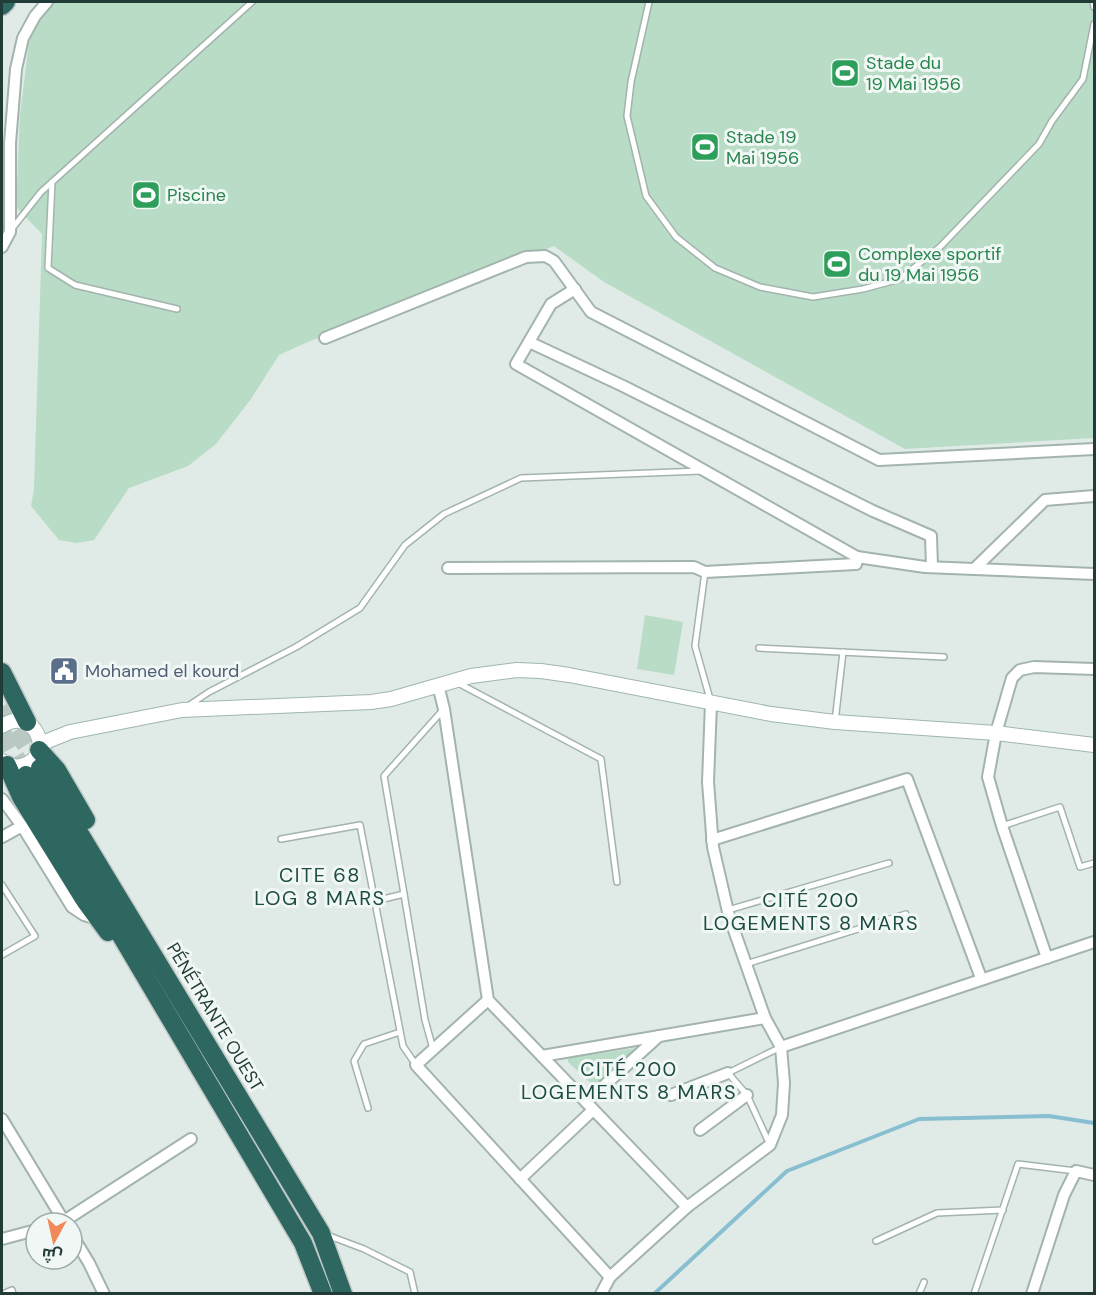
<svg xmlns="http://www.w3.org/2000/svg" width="1096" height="1295" viewBox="0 0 1096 1295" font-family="'DM Sans',Cairo,sans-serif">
  <rect width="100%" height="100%" fill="#e0ebe7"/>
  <!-- green -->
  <g fill="#b8dcc5">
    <path d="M53,2H1094V438L905,449L604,282L554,246L310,341L279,355L251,399L216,444L188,466L129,488L94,540L77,543L59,540L31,506L34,489L42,234L16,207L20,115L29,42L41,15Z"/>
    <path d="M645,615L683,622L674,675L637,669Z"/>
    <path d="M637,1048L596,1088L568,1062V1058Z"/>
  </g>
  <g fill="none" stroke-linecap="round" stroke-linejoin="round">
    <!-- stream -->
    <path stroke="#88bfd0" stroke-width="4" d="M654,1294L787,1171L919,1119L1049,1116L1094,1123"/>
    <!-- highway-tunnel -->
    <g stroke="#bac8c4" stroke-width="18" stroke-dasharray="18 9" stroke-linecap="butt">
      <path d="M2,707L40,768"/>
      <path d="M2,733L26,775"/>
    </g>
    <!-- lane casing -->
    <g stroke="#a3b3ae" stroke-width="8">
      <g id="lane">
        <path d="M649,2L631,82L627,116L646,196L676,237L715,268L760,287L813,297L863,289L900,279L940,247L1039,144L1052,121L1083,79L1094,24"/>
        <path d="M1093,2L1094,7"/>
        <path d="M52,182L48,268L75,285L177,309"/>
        <path d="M11,230L41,192L252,2"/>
        <path d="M705,572L695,646L710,699"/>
        <path d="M759,648L944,657"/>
        <path d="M458,683L601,759L617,882"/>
        <path d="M188,706L209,692L296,647L360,608L405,545L444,514L521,478L701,471"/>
        <path d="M835,722L843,652"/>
        <path d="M1002,826L1060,807L1080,867L1094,863"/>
        <path d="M281,839L360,825L403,1046L416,1065"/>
        <path d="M2,885L35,936L2,955"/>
        <path d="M404,894L384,776L443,710"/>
        <path d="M375,901L404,894L425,1020L433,1049"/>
        <path d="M728,910L889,863"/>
        <path d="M746,964L906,914"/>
        <path d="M368,1108L354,1061L364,1044L400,1032"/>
        <path d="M770,1145L747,1095L728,1073L781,1047"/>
        <path d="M327,1235L364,1249L410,1272L415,1294"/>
        <path d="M876,1241L937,1213L1003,1210"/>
        <path d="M3,1294L12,1290L13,1294"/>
        <path d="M919,1294L924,1282"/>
        <path d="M974,1294L1018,1164L1076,1171"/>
      </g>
    </g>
    <!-- street casing -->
    <g stroke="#a3b3ae" stroke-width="14">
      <g id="street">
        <path d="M2,247L10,232V143L16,69L23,38L35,16L47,2"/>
        <path d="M575,289L551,304L516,364L857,557"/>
        <path d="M325,338L526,257L545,256L554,261L591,312L879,460L1094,449"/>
        <path d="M529,342L623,386L873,511L931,536L932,567"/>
        <path d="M448,568L694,567L705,572L856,564L857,557L925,567L1094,574"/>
        <path d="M974,569L1045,500L1094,496"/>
        <path d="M438,685L444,709L488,1000L687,1207"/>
        <path d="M711,703L708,782L713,847L729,916L765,1018L781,1047L1094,942"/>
        <path d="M2,799L22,826L72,907L84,915L97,919"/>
        <path d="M2,837L22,826"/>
        <path d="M712,840L907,779L981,978"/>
        <path d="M1047,958L1002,826L988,777L996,733L1012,678L1020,670L1034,667L1094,669"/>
        <path d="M488,1000L416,1065L610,1277"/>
        <path d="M542,1056L765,1018"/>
        <path d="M671,1095L728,1073"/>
        <path d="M586,1102L659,1036"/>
        <path d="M2,1119L65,1223"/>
        <path d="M700,1130L747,1095"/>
        <path d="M520,1179L593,1110"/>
        <path d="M61,1223L191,1139"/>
        <path d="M72,1235L89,1263L104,1294"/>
        <path d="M2,1239L36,1230"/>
        <path d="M601,1294L610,1277L687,1207L770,1145L782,1115L784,1083L781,1047"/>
        <path d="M1032,1294L1064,1195L1076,1171L1094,1175"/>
      </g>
    </g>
    <!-- secondary casing -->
    <g stroke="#9fb6b0" stroke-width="16">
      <g id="secondary">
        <path d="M2,726C34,705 56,754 24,765C16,768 8,766 2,761"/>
        <path d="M40,744L70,732L182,710L371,702L391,699L471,676L517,670L541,671L569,675L771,714L835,722L996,733L1094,745"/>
      </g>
    </g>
    <!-- highway casing -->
    <g stroke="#c1c8c7" stroke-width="21">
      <g id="highway">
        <path d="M2,6L6,2"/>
        <path d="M2,672L27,722"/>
        <path d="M39,750L57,770L86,820"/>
        <path d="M7,765L21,797L86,902L108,932"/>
        <path d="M40,768L321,1233L343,1294"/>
        <path d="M26,775L303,1243L323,1294"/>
      </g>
    </g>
    <!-- lane -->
    <use href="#lane" stroke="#fff" stroke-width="5"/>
    <!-- street -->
    <use href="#street" stroke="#fff" stroke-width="10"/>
    <!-- secondary -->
    <use href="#secondary" stroke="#fff" stroke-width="14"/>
    <!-- highway -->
    <use href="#highway" stroke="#2d675f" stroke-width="18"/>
  </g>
  <!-- icons -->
  <defs>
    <g id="stadium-square" transform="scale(1.5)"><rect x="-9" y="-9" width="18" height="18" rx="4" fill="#2e9e5b" stroke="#f0f7f4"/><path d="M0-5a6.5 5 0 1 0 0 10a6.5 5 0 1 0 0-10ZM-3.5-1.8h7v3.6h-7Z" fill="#fff"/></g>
    <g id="civic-square" transform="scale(1.5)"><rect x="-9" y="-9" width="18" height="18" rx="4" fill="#5c6f8a" stroke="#f0f7f4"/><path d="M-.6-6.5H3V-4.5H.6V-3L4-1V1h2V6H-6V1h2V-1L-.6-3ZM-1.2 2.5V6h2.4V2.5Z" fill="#fff"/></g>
  </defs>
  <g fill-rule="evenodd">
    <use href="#stadium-square" x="845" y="73"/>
    <use href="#stadium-square" x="705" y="147"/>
    <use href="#stadium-square" x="146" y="195"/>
    <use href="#stadium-square" x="837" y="264"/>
    <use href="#civic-square" x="64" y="671"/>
  </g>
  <g text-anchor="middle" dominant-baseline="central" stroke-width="6" stroke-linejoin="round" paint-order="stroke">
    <!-- leisure labels -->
    <g font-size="18" fill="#27864d" stroke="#f0f7f4" text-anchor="start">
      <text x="866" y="63">Stade du<tspan x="866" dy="21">19 Mai 1956</tspan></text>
      <text x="726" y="137">Stade 19<tspan x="726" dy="21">Mai 1956</tspan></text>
      <text x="167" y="195">Piscine</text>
      <text x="858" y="254">Complexe sportif<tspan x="858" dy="21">du 19 Mai 1956</tspan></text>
    </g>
    <!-- service labels -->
    <g font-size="18" fill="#4e5e75" stroke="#f0f7f4" text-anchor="start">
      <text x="85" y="671">Mohamed el kourd</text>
    </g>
    <!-- street labels -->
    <g font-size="18" fill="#213b36" stroke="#f0f7f4">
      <text transform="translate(215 1017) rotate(59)">PÉNÉTRANTE OUEST</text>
    </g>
    <!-- neighbourhood labels -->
    <g font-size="20" letter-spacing="1.5" fill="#1d4c45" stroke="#f0f7f4">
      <text x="320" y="875">CITE 68<tspan x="320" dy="23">LOG 8 MARS</tspan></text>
      <text x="811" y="900">CITÉ 200<tspan x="811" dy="23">LOGEMENTS 8 MARS</tspan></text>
      <text x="629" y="1069">CITÉ 200<tspan x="629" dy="23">LOGEMENTS 8 MARS</tspan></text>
    </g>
  </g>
  <!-- border -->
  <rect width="1096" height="1295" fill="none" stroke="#213b36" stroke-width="6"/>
  <!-- north arrow -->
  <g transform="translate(54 1241) rotate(188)"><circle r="28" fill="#f0f7f4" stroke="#9daca8" stroke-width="1.5"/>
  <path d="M0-4.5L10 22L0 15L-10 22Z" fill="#f18958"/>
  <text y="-9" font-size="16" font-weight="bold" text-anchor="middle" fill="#213b36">ش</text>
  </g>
</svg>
